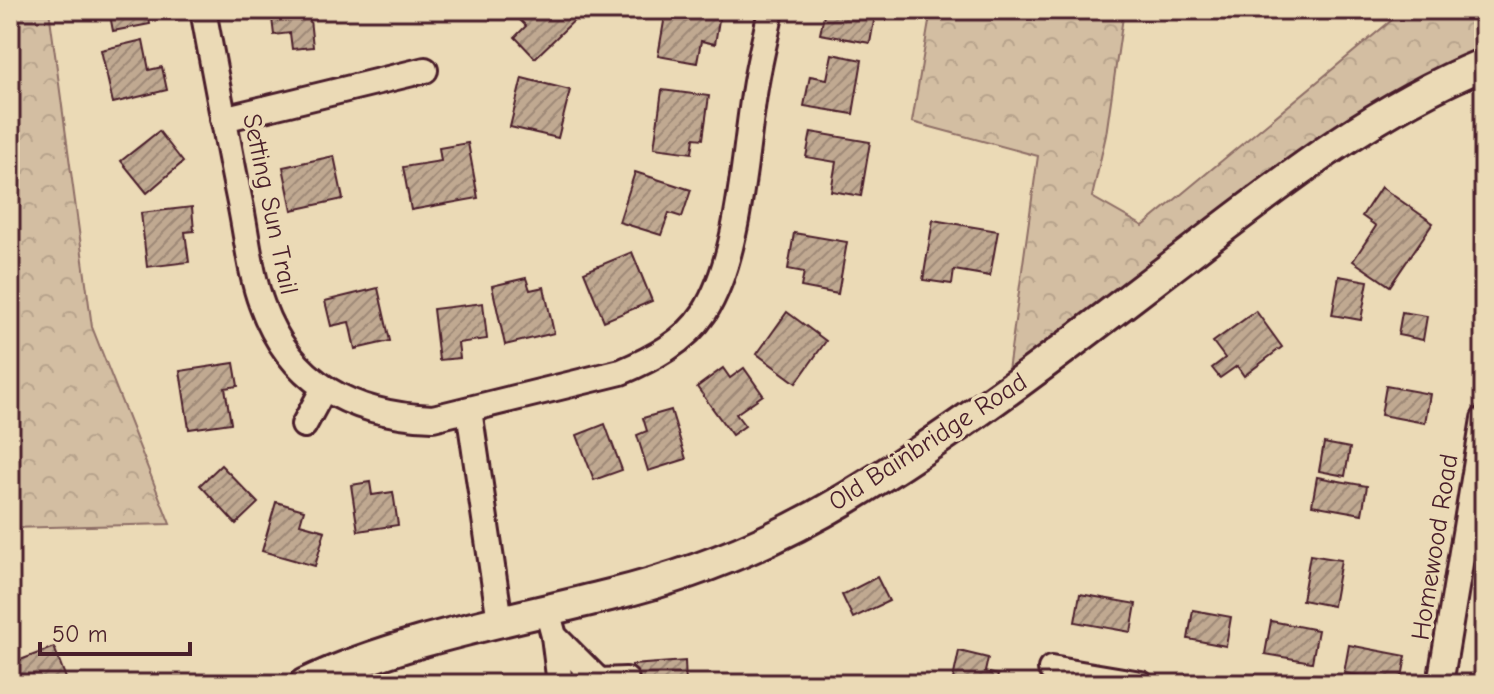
<svg xmlns="http://www.w3.org/2000/svg" width="1494" height="694" viewBox="0 0 1494 694" font-family="'Comic Neue',sans-serif">
  <defs>
    <pattern id="forest-crowns" width="20" height="18" patternUnits="userSpaceOnUse" patternTransform="scale(2)"><rect width="20" height="18" fill="#d3bea2"/><path d="M2 6a3 3 0 1 1 6 0M12 15a3 3 0 1 1 6 0" fill="none" stroke="#b7a38c"/></pattern>
    <pattern id="building-hatch" width="6" height="6" patternUnits="userSpaceOnUse" patternTransform="scale(2)"><rect width="6" height="6" fill="#c0a991"/><path d="M-1 1l2-2M0 6l6-6M5 7l2-2" fill="none" stroke="#9e8977"/></pattern>
  </defs>
  <rect width="100%" height="100%" fill="#ebdab6"/>
  <filter id="ink" filterUnits="userSpaceOnUse"><feTurbulence type="fractalNoise" baseFrequency=".0125" numOctaves="2"/><feDisplacementMap in="SourceGraphic" scale="16" xChannelSelector="R" yChannelSelector="G"/><feConvolveMatrix kernelMatrix="1 2 1 2 8 2 1 2 1" color-interpolation-filters="sRGB"/></filter>
  <g filter="url(#ink)">
    <!-- forest -->
    <g fill="url(#forest-crowns)" stroke="#8e6e66" stroke-width="2">
      <path d="M10,10H49L92,327L170,524L10,528Z"/>
      <path d="M931,10H1124L1106,135L1092,197L1143,226L1404,10H1484V53L1007,378L1038,156L912,122Z"/>
    </g>
    <!-- building -->
    <g fill="url(#building-hatch)" stroke="#4a1f2b" stroke-width="2">
      <path d="M109,10H148L150,24L113,31Z"/>
      <path d="M271,10H309L313,47L292,49L290,33L274,35Z"/>
      <path d="M510,10H583L584,11L535,58L515,37L526,26Z"/>
      <path d="M666,10H700L720,14L715,44L701,41L697,63L658,56Z"/>
      <path d="M825,10H876L870,43L820,34Z"/>
      <path d="M143,40L149,70L162,67L167,90L113,103L101,50Z"/>
      <path d="M832,54L862,60L853,114L804,106L810,76L827,79Z"/>
      <path d="M522,78L570,90L558,138L510,127Z"/>
      <path d="M662,90L709,96L703,139L694,138L692,153L654,148Z"/>
      <path d="M159,131L183,162L147,193L121,161Z"/>
      <path d="M811,132L870,142L861,196L831,191L836,162L806,157Z"/>
      <path d="M468,143L478,198L411,210L403,167L441,161L439,148Z"/>
      <path d="M334,156L343,199L292,210L283,167Z"/>
      <path d="M635,172L691,190L682,217L669,213L661,235L619,222Z"/>
      <path d="M1381,187L1433,223L1390,286L1353,261L1376,226L1362,216Z"/>
      <path d="M192,207L194,231L185,232L189,262L147,267L141,213Z"/>
      <path d="M933,220L998,231L990,276L954,270L952,284L923,280Z"/>
      <path d="M794,233L847,242L838,294L801,287L804,272L788,269Z"/>
      <path d="M632,252L652,301L604,321L584,272Z"/>
      <path d="M1339,276L1368,281L1361,320L1332,315Z"/>
      <path d="M526,278L530,290L544,287L554,333L505,345L492,286Z"/>
      <path d="M378,288L390,341L355,349L349,322L331,326L325,301Z"/>
      <path d="M483,303L487,339L458,343L460,358L439,360L433,309Z"/>
      <path d="M1256,311L1282,347L1244,376L1237,366L1220,378L1212,368L1225,358L1213,342Z"/>
      <path d="M787,312L826,341L796,383L757,354Z"/>
      <path d="M1402,312L1427,316L1423,340L1398,335Z"/>
      <path d="M234,363L238,386L225,388L231,423L189,429L180,371Z"/>
      <path d="M723,368L730,378L744,368L763,395L736,414L745,426L732,435L697,387Z"/>
      <path d="M1386,386L1430,394L1425,423L1381,415Z"/>
      <path d="M671,410L686,459L648,471L637,435L647,431L643,418Z"/>
      <path d="M605,424L622,470L594,480L577,435Z"/>
      <path d="M1324,443L1350,448L1345,476L1319,471Z"/>
      <path d="M221,465L258,503L236,524L200,485Z"/>
      <path d="M1317,477L1367,486L1362,514L1312,505Z"/>
      <path d="M370,482L372,495L393,492L398,525L358,531L351,485Z"/>
      <path d="M276,502L304,510L300,524L325,531L315,566L262,551Z"/>
      <path d="M1310,555L1341,560L1333,606L1302,600Z"/>
      <path d="M877,577L889,601L853,618L842,595Z"/>
      <path d="M1080,594L1136,604L1131,632L1075,622Z"/>
      <path d="M1193,610L1231,617L1226,646L1188,639Z"/>
      <path d="M1271,621L1318,630L1312,662L1265,654Z"/>
      <path d="M1349,645L1406,656L1401,683L1344,673Z"/>
      <path d="M54,647L67,681L60,684H10V664Z"/>
      <path d="M959,651L988,658L985,672L998,675L996,684H952Z"/>
      <path d="M685,661L686,684H633L632,665Z"/>
    </g>
    <g fill="none" stroke-linecap="round" stroke-linejoin="round">
      <!-- minor casing -->
      <g stroke="#4a1f2b" stroke-width="30">
        <g id="minor">
          <path d="M203,10C215,74 227,139 240,203C247,236 250,273 262,305C291,384 352,415 433,418L621,372C652,359 685,342 704,313C740,257 744,154 755,88C759,62 766,36 771,10"/>
          <path d="M223,119L425,70"/>
          <path d="M469,410L500,621"/>
          <path d="M304,425L323,390"/>
          <path d="M547,610L554,636L599,681L626,680"/>
          <path d="M554,636L560,684"/>
          <path d="M1051,669L1141,684"/>
          <path d="M1440,684L1484,419"/>
        </g>
      </g>
      <!-- major casing -->
      <g stroke="#4a1f2b" stroke-width="36">
        <path id="major" d="M305,684C402,639 507,621 610,595C693,575 774,542 847,498C965,427 1074,341 1183,258C1278,185 1372,110 1484,64"/>
      </g>
      <!-- minor -->
      <use href="#minor" stroke="#ebdab6" stroke-width="24"/>
      <!-- major -->
      <use href="#major" stroke="#ebdab6" stroke-width="30"/>
    </g>
  </g>
  <g text-anchor="middle" dominant-baseline="central" stroke-width="7" stroke-linejoin="round" paint-order="stroke">
    <!-- street labels -->
    <g font-size="26" fill="#4a1f2b" stroke="#ebdab6">
      <text transform="translate(270 204) rotate(78)">Setting Sun Trail</text>
      <text transform="translate(928 442) rotate(-33)">Old Bainbridge Road</text>
      <text transform="translate(1435 547) rotate(-81)">Homewood Road</text>
    </g>
  </g>
  <!-- margin -->
  <rect width="1494" height="694" fill="none" stroke="#ebdab6" stroke-width="40"/>
  <rect x="20" y="20" width="1454" height="654" fill="none" stroke="#4a1f2b" stroke-width="3" filter="url(#ink)"/>
  <!-- scale -->
  <path d="M40 642v12h150v-12" fill="none" stroke="#4a1f2b" stroke-width="4"/>
  <text x="52" y="642" font-size="24" fill="#4a1f2b" stroke="#ebdab6" stroke-width="6" paint-order="stroke">50 m</text>
</svg>
